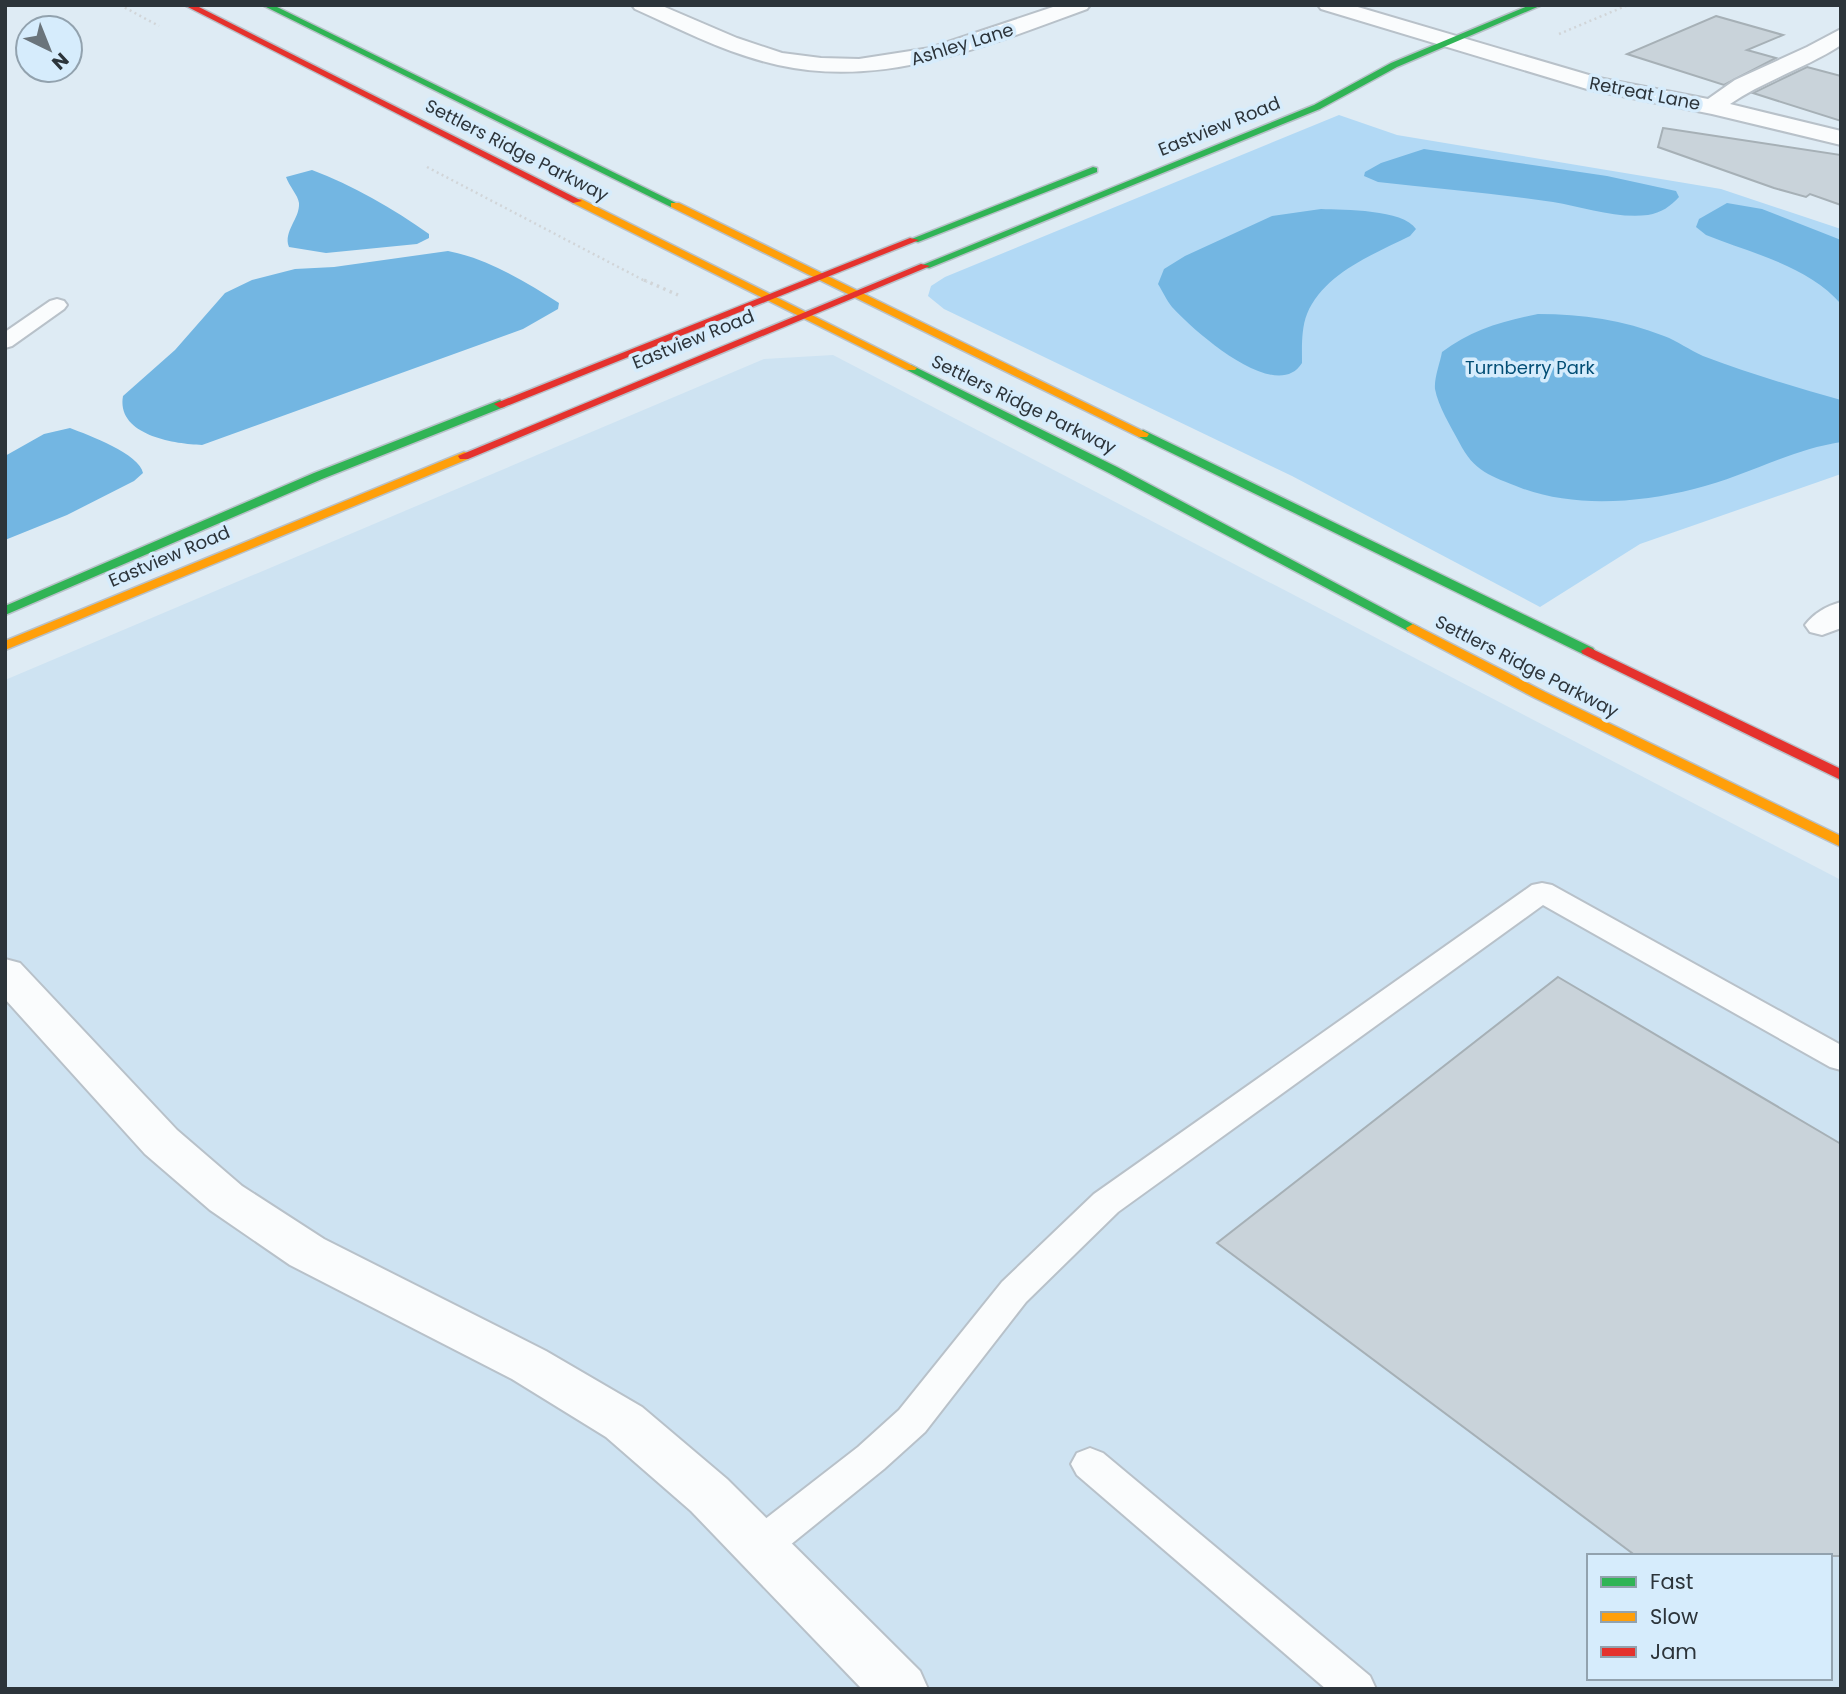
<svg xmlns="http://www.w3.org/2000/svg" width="1846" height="1694" viewBox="0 0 1846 1694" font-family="Poppins,sans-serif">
  <rect width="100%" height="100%" fill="#deebf4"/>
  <!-- built -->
  <path fill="#cee3f2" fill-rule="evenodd" d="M833,355L1841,880V1689H5V680L764,359ZM1589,1556H1830V1678H1589Z"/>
  <!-- green -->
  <path fill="#b2d9f5" d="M1339,115L1397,135L1721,189L1841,229V474L1640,544L1540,607L1292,476L944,309L928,296L931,286L945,277Z"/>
  <!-- water -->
  <g fill="#73b6e2">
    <path d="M1424,149L1607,176L1676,191L1679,197C1671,206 1661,213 1648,215C1617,219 1583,207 1553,202C1495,193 1436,189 1378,182L1364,176L1365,172L1381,163Z"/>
    <path d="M312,170C352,185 394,209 429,234V238L417,244L326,253L289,247C283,231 300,219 299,203C298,195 289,186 286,177Z"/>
    <path d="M1727,203L1762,209L1841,240V304C1808,266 1751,253 1706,235L1696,227L1699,219Z"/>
    <path d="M1321,209C1344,210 1403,209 1416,229L1410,236C1374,254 1324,273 1307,314C1301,329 1302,348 1302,363C1276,405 1193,330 1172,307C1167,301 1163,292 1158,284L1164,269L1185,256L1272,216Z"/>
    <path d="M448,251C486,258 527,282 559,303L558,309L523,329L202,445C174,444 116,435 123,396L175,350L225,293L252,280L295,269L334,267Z"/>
    <path d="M1538,314C1583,314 1623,320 1664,336C1678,341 1689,350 1703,356C1748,373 1794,387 1841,400V442C1789,450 1744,477 1694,489C1638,503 1575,508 1521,488C1491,476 1474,472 1459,442C1451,427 1438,406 1435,389C1434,378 1440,363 1442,352C1471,330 1502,321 1538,314Z"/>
    <path d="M70,428C88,435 140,454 143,473L134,481L67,515L5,540V456L44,434Z"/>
  </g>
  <!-- building -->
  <g fill="#c9d3da" stroke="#a6b0b6" stroke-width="2">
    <path d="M1716,16L1783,35L1747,50L1776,58L1724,85L1627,54Z"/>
    <path d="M1807,67L1841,76V121L1753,93Z"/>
    <path d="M1663,128L1841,155V205L1810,194L1806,197L1774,188L1658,147Z"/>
    <path d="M1558,977L1841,1144V1556H1636L1217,1243Z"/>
  </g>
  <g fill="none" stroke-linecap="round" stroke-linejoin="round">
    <!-- lane casing -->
    <g stroke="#b8c1c9" stroke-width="4">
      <g id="lane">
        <path d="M57,299L64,301L67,305L64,309L12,346L5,348V332L50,301Z"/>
        <path d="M1542,883L1552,885L1841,1045V1070L1830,1067L1543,905L1118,1212L1026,1302L925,1432L884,1469L774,1558L760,1563L746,1558L741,1546L746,1534L858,1447L899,1410L1002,1282L1094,1194L1532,885Z"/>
        <path d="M1090,1448L1103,1453L1370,1676L1376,1689H1326L1077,1475L1071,1464L1077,1453Z"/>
      </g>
    </g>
    <!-- street casing -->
    <g stroke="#b8c1c9" stroke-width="4">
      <g id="street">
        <path d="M632,5H660L737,38L782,53L821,58L859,59L930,48L1059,5H1090L1087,9C988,45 885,89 778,65C728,54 682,30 635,9Z"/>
        <path d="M1318,5H1351L1599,78L1708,99L1735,80L1807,47L1841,29V45C1806,68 1765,80 1730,104L1841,131V145L1712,114L1587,89L1321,9Z"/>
        <path d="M1841,602V628L1822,635L1810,632L1805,625C1814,613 1827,606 1841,602Z"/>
        <path d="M5,959L20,963L177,1130L242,1186L324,1239L546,1351L642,1407L727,1479L920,1671L928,1689H862L691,1511L606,1437L512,1379L290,1265L210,1210L145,1154L5,999Z"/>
      </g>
    </g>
    <!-- fast casing -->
    <g stroke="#b8c1c9" stroke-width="3">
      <g id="fast">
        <path d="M262,5H273L680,205L671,207Z"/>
        <path d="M1530,5H1542L1397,67L1320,109L929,268L920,266L1314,105L1391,63Z"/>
        <path d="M1093,167L1097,168V172L918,242L909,240Z"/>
        <path d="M911,365L1117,467L1420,628L1418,631H1408L1109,473L907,370V366Z"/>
        <path d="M500,400L506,404L504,407L322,479L5,615V606L314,473Z"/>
        <path d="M1143,430L1593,648L1595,651L1593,654H1583L1139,437L1137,434Z"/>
      </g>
    </g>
    <!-- slow casing -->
    <g stroke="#b8c1c9" stroke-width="3">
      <g id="slow">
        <path d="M573,199H581L917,368L915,370H907L573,203Z"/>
        <path d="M671,203H679L1149,434L1147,437H1139L671,207Z"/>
        <path d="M464,452L468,453V459L5,650V641Z"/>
        <path d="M1413,624L1545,692L1841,836V847L1535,698L1408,631L1406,628Z"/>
      </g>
    </g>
    <!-- jam casing -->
    <g stroke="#b8c1c9" stroke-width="3">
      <g id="jam">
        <path d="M184,5H195L582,201L573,203Z"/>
        <path d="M910,238L919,240L504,407L500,408L494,404Z"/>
        <path d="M921,264L930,266L468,459H460L458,456Z"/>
        <path d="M1588,647L1841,769V780L1583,654L1581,651Z"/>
      </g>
    </g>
    <!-- path-far1 -->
    <g stroke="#d1d5d8" stroke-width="2.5" stroke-dasharray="2 3.5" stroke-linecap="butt">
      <path d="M120,5L159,26"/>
      <path d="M1559,34L1628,5"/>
      <path d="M427,167L647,282"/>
    </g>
    <!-- path -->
    <path stroke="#d1d5d8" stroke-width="3.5" stroke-dasharray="2.5 4.5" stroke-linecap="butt" d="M644,280L678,295"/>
    <!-- lane -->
    <use href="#lane" fill="#fafcfd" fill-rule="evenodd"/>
    <!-- street -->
    <use href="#street" fill="#fafcfd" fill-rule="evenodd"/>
    <!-- fast -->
    <use href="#fast" fill="#30b455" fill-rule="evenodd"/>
    <!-- slow -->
    <use href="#slow" fill="#ff9f0a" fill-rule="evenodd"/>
    <!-- jam -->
    <use href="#jam" fill="#e5322d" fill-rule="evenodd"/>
  </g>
  <g text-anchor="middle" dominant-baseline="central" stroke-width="7" stroke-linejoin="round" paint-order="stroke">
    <!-- far-street labels -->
    <g font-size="18" fill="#2c343a" stroke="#d6ecfc">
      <text transform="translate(962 44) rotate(-17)">Ashley Lane</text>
      <text transform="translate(1645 93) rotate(11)">Retreat Lane</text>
      <text transform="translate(1219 126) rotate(-22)">Eastview Road</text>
      <text transform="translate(517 150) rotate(27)">Settlers Ridge Parkway</text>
      <text transform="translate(693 339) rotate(-22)">Eastview Road</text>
      <text transform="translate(1024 404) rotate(26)">Settlers Ridge Parkway</text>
      <text transform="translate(169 556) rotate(-23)">Eastview Road</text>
      <text transform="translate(1527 666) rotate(27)">Settlers Ridge Parkway</text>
    </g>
    <!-- far-park labels -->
    <g font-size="18" fill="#034e75" stroke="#d6ecfc">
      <text x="1530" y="367">Turnberry Park</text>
    </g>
  </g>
  <!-- border -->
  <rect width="1846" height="1694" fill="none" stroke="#2c343a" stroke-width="14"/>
  <!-- legend -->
  <rect x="1587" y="1554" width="245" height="126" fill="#d6ecfc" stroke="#92a2ae" stroke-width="2"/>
  <rect x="1601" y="1577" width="35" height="10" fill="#30b455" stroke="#92a2ae" stroke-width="2"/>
  <text x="1650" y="1589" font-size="21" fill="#2c343a">Fast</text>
  <rect x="1601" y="1612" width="35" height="10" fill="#ff9f0a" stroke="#92a2ae" stroke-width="2"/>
  <text x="1650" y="1624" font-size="21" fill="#2c343a">Slow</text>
  <rect x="1601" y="1647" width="35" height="10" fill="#e5322d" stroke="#92a2ae" stroke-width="2"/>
  <text x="1650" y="1659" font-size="21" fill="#2c343a">Jam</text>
  <!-- north arrow -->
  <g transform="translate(49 49) rotate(137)"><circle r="33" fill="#d6ecfc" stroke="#92a2ae" stroke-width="2"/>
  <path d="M0-5L12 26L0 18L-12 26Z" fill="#6a747b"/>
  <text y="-10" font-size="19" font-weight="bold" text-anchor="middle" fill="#2c343a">N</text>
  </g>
</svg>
